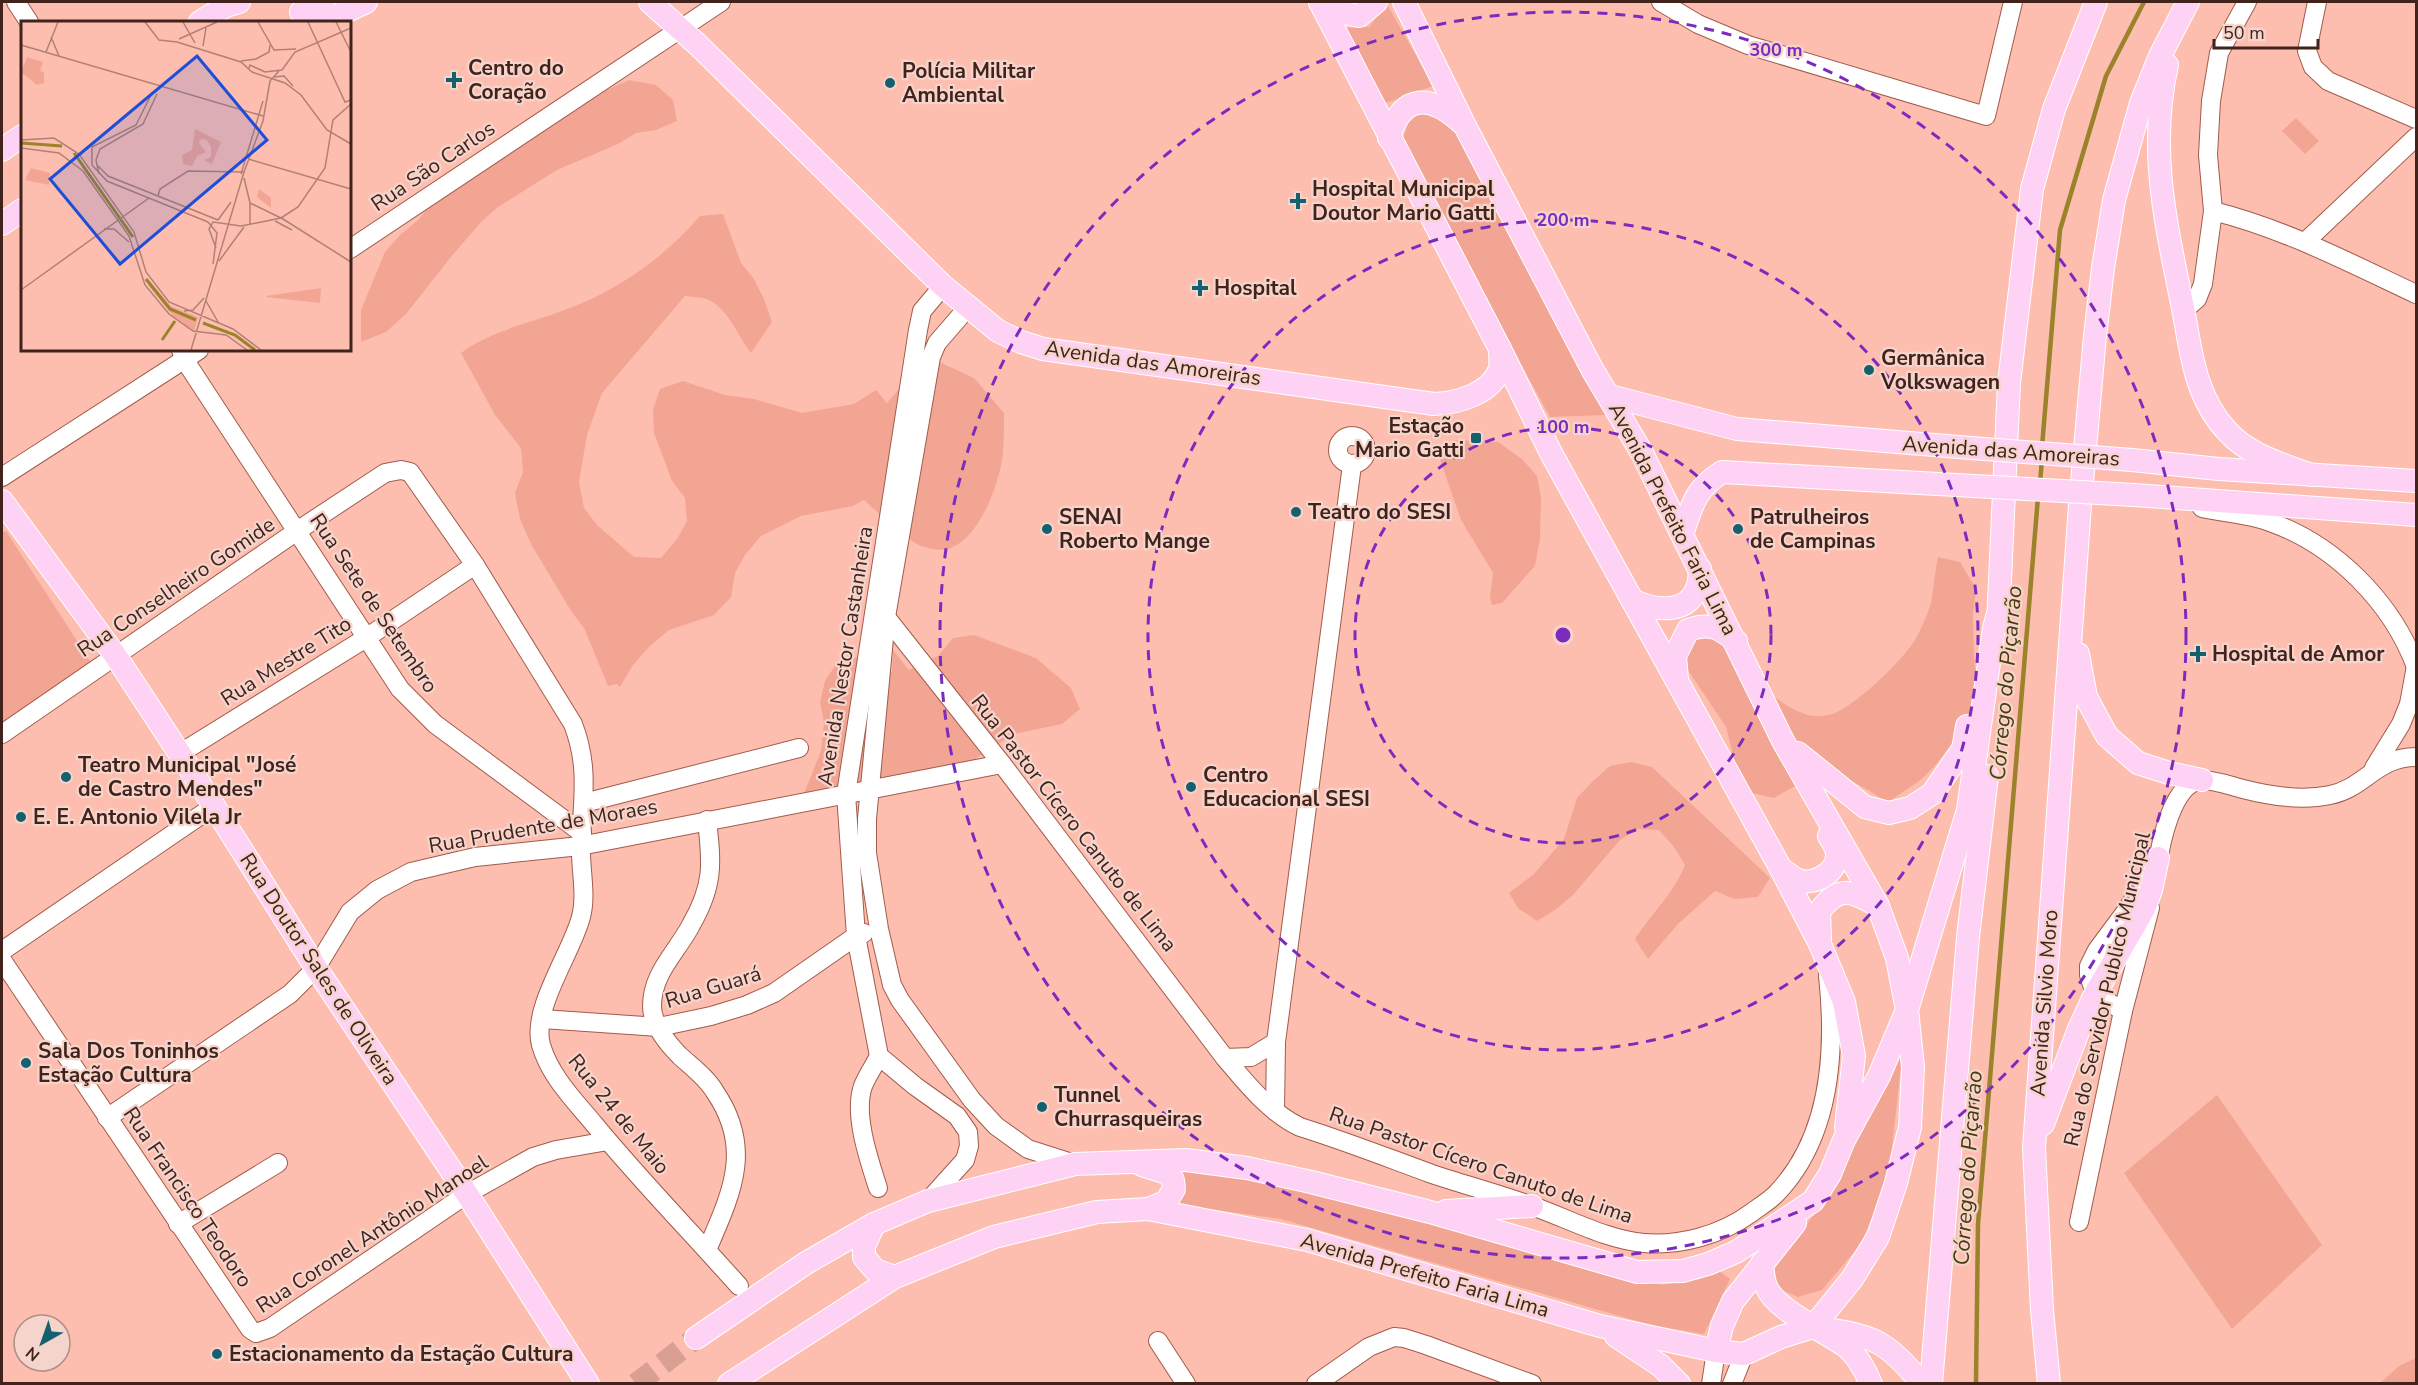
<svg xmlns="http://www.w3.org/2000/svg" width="2418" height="1385" viewBox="0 0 2418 1385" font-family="'Nunito Sans',sans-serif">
  <rect width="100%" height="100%" fill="#febeaf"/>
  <!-- green -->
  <g fill="#f3a593">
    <path d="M1387,4L1433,86L1386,103L1343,28L1369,27Z"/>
    <path d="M629,80L656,85L673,100L677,121L656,130L636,133L618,144L557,170L498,207L481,222L451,257L406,314L386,332L361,342V310L385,252L400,235L418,220L433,202L588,92L609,89Z"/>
    <path d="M1420,113L1435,114L1457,130L1607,415L1550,417L1467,265L1403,140L1408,123Z"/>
    <path d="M2296,118L2319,141L2305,154L2282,131Z"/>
    <path d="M723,214L741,263L754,279L764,299L772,322L751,353C738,336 729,310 709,300C703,297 692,297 685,296L602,393L587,435L579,482L584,508L597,525L634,557L661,558L677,539L687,521L685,498L672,481L654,433L653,410L660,389L683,381L725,395L754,399L802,413L854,404L876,390L887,403L915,370L933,359L974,378L1004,413C1004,426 1004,440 1003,454C999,484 980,539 948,549C943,551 931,549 925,547C908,543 878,512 864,500L853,506L801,516L761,536L745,555L735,573L731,597L714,615L669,630L649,647L633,665L620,687L617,684L608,686L584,628L571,611L531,544L520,519L515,493L523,472L521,448L495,415L461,353C491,330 535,322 570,308C620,289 666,256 700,216Z"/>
    <path d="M1455,440L1498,442L1522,459L1537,476L1541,497L1540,539L1535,566L1502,603L1492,605L1490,597L1493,573L1461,520L1437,451Z"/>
    <path d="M6,531L92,664L2,725V533Z"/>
    <path d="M1938,557L1960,562L1976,589L1973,613L1974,657L1979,701C1963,726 1942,763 1919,781C1909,789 1898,794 1888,803C1839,770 1827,766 1774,798L1752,793L1737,770L1726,727L1690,673L1675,656L1716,622C1740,657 1765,702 1808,715C1814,717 1828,716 1835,713C1857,704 1907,657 1917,636C1923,625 1930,610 1932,597C1934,584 1935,571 1938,557Z"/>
    <path d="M974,635L1036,658L1071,688L1080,709L1062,724L1014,734L975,759L981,767L801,801L821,751L824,723L820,702L825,681L838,661L859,657L892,672L893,650L909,670L938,656L953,638Z"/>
    <path d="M1631,762L1652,767L1770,878L1758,897L1734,899L1715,891L1678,924L1648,959L1635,939C1651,914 1674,893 1685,865L1674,847L1659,830L1638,829L1620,840L1573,895L1555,910L1537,921L1518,908L1509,893L1534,874L1564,839L1577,798L1593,781L1610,766Z"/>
    <path d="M1904,1041L1888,1182L1860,1245L1822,1290L1798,1297L1779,1289L1770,1269L1795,1242L1827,1195Z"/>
    <path d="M2217,1095L2322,1245L2232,1329L2124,1173Z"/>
    <path d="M1181,1164L1394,1211L1662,1285L1719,1271L1730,1279L1704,1334L1651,1325L1281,1219L1209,1209L1170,1208Z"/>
    <path d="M2416,1358V1383H2380L2399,1366Z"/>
  </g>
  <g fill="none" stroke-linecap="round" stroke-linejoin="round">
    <!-- stream -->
    <g stroke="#9b832b" stroke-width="4.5">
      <path d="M2042,447L2060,230L2106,76L2144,2"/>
      <path d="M2040,483L2042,459"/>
      <path d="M1976,1384L1978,1224L2038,497"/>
    </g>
    <!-- major-tunnel -->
    <path stroke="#d89f92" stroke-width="22" stroke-dasharray="22 11" stroke-linecap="butt" d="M636,1384L696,1338"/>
    <!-- minor casing -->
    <g stroke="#a25b4b" stroke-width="20">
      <g id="minor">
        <path d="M16,2L29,22"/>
        <path d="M1661,2L1698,24L1748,45L1986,116L2013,2"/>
        <path d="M2317,2L2307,51L2313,67L2328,81L2416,119"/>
        <path d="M2213,211C2285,229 2350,263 2416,294"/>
        <path d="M2305,242L2416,137"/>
        <path d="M350,249L721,2"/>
        <path d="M969,306L937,343L931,357L886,617L867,819V853L879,929L892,985L900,1000L972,1100L996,1126L1028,1149L1075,1164"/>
        <path d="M2183,311L2197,299L2203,284L2213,211L2208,155L2211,101L2219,53L2247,2"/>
        <path d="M181,350L184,359L400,689L435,724L582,833"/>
        <circle cx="1352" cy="450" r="14"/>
        <path d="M2,477L199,350"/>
        <path d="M2202,508C2224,513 2248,514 2270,522C2335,545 2392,602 2416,667"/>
        <path d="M886,617L1002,764L1225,1058C1246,1083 1269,1112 1300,1127C1345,1141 1388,1158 1432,1174C1465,1185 1499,1194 1532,1206C1567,1218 1607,1240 1644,1243C1680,1246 1721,1235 1751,1213C1759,1207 1769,1201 1776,1194C1832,1136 1836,1050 1828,976"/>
        <path d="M2,734L297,531L385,473L401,470L410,472L475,565L573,724C590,768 582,801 581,845C580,869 587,894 581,917C572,952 531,1009 541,1045C550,1076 574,1100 594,1124C640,1180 691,1232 739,1286"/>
        <path d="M179,754L366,638L475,565"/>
        <path d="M2374,768L2401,724L2409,704L2416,666"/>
        <path d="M584,803L799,748"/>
        <path d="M2157,869C2160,845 2172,782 2202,780C2215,780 2231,786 2243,789C2270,796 2302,801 2330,795C2365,788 2376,757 2416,757"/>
        <path d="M2,951L214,806"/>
        <path d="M2,960L250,1329L256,1333L270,1328L467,1194L533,1157L556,1150L608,1141"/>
        <path d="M2123,1011L2095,994L2089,975V966L2097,950L2126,911L2149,875"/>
        <path d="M542,1019L659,1027L711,1016L747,1005L774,993L856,936L864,933"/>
        <path d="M1225,1058L1251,1057L1276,1042"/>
        <path d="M1275,1111L1276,1042L1352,465"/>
        <path d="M107,1118L290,994L316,968L350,912L377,890L411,872L475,857L580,846L1002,764"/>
        <path d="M878,1188C869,1160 853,1114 863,1086C867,1076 874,1066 879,1056"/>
        <path d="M928,1201L965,1160L969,1146L968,1132L957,1116L915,1086L879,1056L856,936L846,794L918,330L922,311L943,286"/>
        <path d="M2079,1222L2123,1011L2150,908"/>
        <path d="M178,1224L278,1163"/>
        <path d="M707,1250C731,1194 754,1149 715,1092C707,1078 692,1067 680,1056C668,1044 652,1024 652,1006C652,973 677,952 691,925C714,885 712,864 707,820"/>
        <path d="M1158,1341L1186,1384"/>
        <path d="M1316,1384L1369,1347L1394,1337L1404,1338L1426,1345L1532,1384"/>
        <path d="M1711,1384L1716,1351"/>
        <path d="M1732,1384L1744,1354"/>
      </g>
    </g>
    <!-- major casing -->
    <g stroke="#fff" stroke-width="24">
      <g id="major">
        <path d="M650,2L697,44L943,286L998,331L1021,342L1043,349L1434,404C1457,403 1492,394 1500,368C1501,363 1500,354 1500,349"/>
        <path d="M1320,2L1500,349L1552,455L1781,869L1820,944L1844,1002L1854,1056L1846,1127"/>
        <path d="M1320,2L1333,11L1359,16L1376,2"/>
        <path d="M301,12L323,2"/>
        <path d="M200,22L226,6L239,2"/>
        <path d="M323,22L366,2"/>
        <path d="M2167,65C2148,150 2166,224 2183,308C2191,352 2195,397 2227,431C2248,455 2282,464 2311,475"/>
        <path d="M1389,138C1402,92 1431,95 1462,123"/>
        <path d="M2,150L22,136"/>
        <path d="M2,224L22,210"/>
        <path d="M1610,396L1737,429L1971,448"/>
        <path d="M2132,460L2219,469L2416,481"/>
        <path d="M2134,495L2416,515"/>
        <path d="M2,501L115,655L214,806L316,968L467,1194L588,1384"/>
        <path d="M1682,534C1693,504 1694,490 1722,472L1956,485"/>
        <path d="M1632,600C1653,610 1687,616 1697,588C1700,582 1699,575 1700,569"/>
        <path d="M1998,623L2009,383L2032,189L2054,109L2096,2"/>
        <path d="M2078,654L2086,697L2107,736L2138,763L2169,773L2202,780"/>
        <path d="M1677,680L1675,656L1688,630C1710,622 1719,628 1736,641"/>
        <path d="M1798,753L1865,807L1889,813L1910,808L1932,794L1963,749L1967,726"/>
        <path d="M1781,869C1786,872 1792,877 1798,880C1814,886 1838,872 1837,854C1837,848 1832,841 1829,836"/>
        <path d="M1820,939L1819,912C1839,884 1852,891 1878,906"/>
        <path d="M2043,1124L2079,1029L2095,994L2144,909L2151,890L2158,858"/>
        <path d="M1142,1165L1167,1173L1173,1180L1174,1189L1166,1202L1148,1209"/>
        <path d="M1446,1211L1532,1206"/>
        <path d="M874,1224L864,1246V1257L875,1270L895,1277"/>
        <path d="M1762,1263C1763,1270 1763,1279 1766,1286C1776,1312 1827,1331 1848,1348C1858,1357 1866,1372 1871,1384"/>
        <path d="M1823,1329C1873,1334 1890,1344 1922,1384"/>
        <path d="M1616,1336L1661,1366L1679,1384"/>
        <path d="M696,1338L806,1263L874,1224L928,1201L1075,1164L1186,1160L1247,1168L1311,1182L1430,1212L1637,1272L1683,1271L1708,1264L1736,1252L1813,1201L1830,1174L1844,1140L1879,1076L1907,1010L1968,810L1994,628L1999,610"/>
        <path d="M1716,1351L1722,1326L1733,1301L1795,1223"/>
        <path d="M729,1384L895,1277L994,1237L1097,1212L1148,1209L1307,1240L1600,1326L1716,1351L1744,1354L1781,1337L1813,1327L1852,1279L1878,1237L1896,1183L1910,1127L1913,1067L1907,1010L1897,958L1878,906L1783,741L1642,453L1592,369L1465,126L1404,2"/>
        <path d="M1931,1384L1968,937L1987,776"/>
        <path d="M2049,1384L2042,1310L2034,1148L2080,505L2095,336L2103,268L2114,200L2141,103L2160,56L2188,2"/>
      </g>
    </g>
    <!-- minor -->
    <use href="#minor" stroke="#fff" stroke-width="18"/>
    <!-- major -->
    <use href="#major" stroke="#fed2f5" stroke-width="22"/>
    <!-- major-bridge casing -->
    <g stroke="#fff" stroke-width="24" stroke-linecap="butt">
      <g id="major-bridge">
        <path d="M1971,448L2132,460"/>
        <path d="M1956,485L2134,495"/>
      </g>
    </g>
    <!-- major-bridge -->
    <use href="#major-bridge" stroke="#fed2f5" stroke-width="22"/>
  </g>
  <!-- distance rings -->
  <g fill="none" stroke="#7b2cbf" stroke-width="3" stroke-dasharray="10 8">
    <circle cx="1563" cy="635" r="208"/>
    <circle cx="1563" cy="635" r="415"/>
    <circle cx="1563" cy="635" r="623"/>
  </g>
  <!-- markers -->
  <g fill="#15606e" stroke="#f5d4cc" stroke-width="2">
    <path d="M451 71h6v6h6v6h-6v6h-6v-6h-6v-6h6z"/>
    <circle cx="890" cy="83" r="6"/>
    <path d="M1295 192h6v6h6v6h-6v6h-6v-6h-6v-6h6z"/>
    <path d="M1197 279h6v6h6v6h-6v6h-6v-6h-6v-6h6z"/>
    <circle cx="1869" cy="370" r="6"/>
    <rect x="1470" y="432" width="12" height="12" rx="3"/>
    <circle cx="1296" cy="512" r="6"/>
    <circle cx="1047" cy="529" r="6"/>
    <circle cx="1738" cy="529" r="6"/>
    <path d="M2195 645h6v6h6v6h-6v6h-6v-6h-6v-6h6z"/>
    <circle cx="66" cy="777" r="6"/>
    <circle cx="1191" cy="787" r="6"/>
    <circle cx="21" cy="817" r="6"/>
    <circle cx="26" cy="1063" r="6"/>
    <circle cx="1042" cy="1107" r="6"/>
    <circle cx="217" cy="1354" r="6"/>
  </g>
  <g text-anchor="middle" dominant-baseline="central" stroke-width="4.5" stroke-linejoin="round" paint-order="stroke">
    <!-- poi labels -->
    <g font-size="21" font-weight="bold" fill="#41231c" stroke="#f5d4cc" text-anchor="start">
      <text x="468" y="68">Centro do<tspan x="468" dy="24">Coração</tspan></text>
      <text x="902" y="71">Polícia Militar<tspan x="902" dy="24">Ambiental</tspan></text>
      <text x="1312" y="189">Hospital Municipal<tspan x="1312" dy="24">Doutor Mario Gatti</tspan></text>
      <text x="1214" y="288">Hospital</text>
      <text x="1881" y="358">Germânica<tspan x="1881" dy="24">Volkswagen</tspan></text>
      <text x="1464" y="426" text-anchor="end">Estação<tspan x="1464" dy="24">Mario Gatti</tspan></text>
      <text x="1308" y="512">Teatro do SESI</text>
      <text x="1059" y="517">SENAI<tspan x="1059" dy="24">Roberto Mange</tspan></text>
      <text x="1750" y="517">Patrulheiros<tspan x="1750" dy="24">de Campinas</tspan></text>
      <text x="2212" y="654">Hospital de Amor</text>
      <text x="78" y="765">Teatro Municipal "José<tspan x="78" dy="24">de Castro Mendes"</tspan></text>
      <text x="1203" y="775">Centro<tspan x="1203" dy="24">Educacional SESI</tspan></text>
      <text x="33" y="817">E. E. Antonio Vilela Jr</text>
      <text x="38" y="1051">Sala Dos Toninhos<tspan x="38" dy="24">Estação Cultura</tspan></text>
      <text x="1054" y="1095">Tunnel<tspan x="1054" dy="24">Churrasqueiras</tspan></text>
      <text x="229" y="1354">Estacionamento da Estação Cultura</text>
    </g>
    <!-- street labels -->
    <g font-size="21" fill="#41231c" stroke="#f5d4cc">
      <text transform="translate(433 166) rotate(-34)">Rua São Carlos</text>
      <text transform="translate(1153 363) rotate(8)">Avenida das Amoreiras</text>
      <text transform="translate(2011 451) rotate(4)">Avenida das Amoreiras</text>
      <text transform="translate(1673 519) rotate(63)">Avenida Prefeito Faria Lima</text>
      <text transform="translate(176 587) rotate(-34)">Rua Conselheiro Gomide</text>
      <text transform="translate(374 603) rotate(56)">Rua Sete de Setembro</text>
      <text transform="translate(845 656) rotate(-81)">Avenida Nestor Castanheira</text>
      <text transform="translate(286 661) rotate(-32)">Rua Mestre Tito</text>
      <text transform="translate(1074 823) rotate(52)">Rua Pastor Cícero Canuto de Lima</text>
      <text transform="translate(543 826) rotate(-10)">Rua Prudente de Moraes</text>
      <text transform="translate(319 969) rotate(57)">Rua Doutor Sales de Oliveira</text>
      <text transform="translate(713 987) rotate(-17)">Rua Guará</text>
      <text transform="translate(2107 989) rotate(-77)">Rua do Servidor Publico Municipal</text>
      <text transform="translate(2044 1003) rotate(-86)">Avenida Silvio Moro</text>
      <text transform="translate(619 1114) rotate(51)">Rua 24 de Maio</text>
      <text transform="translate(1481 1165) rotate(19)">Rua Pastor Cícero Canuto de Lima</text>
      <text transform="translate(188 1197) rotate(56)">Rua Francisco Teodoro</text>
      <text transform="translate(372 1234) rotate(-33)">Rua Coronel Antônio Manoel</text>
      <text transform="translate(1425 1275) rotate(16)">Avenida Prefeito Faria Lima</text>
    </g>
    <!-- water labels -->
    <g font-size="22" font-style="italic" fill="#483b0a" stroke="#f5d4cc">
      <text transform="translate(2006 683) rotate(-85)">Córrego do Piçarrão</text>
      <text transform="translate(1968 1168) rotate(-86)">Córrego do Piçarrão</text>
    </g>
  </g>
  <!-- overview -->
  <g transform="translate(21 21)">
    <rect width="330" height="330" fill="#febeaf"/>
    <path d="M6,36L22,41L19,50L23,51V62L16,64L0,51ZM174,108L200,121L191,143L183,139L190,136V126L186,119L180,118L178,122L185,131L176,135L171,145L162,143L161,134L171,129ZM10,147L29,152L28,164L4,159ZM238,168L250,177V187L236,176ZM131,263L150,285L177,296L173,310L152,295L127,264ZM300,267L299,282L245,276V275Z" fill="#f3a593"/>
    <path fill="none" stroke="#9b832b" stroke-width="3" d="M0,122L41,125M53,132L112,216M125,258L149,288L175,299M182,302L214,314L234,329M141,319L154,300"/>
    <path fill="none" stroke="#b28074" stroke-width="1.5" d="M124,1L138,19L156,21M162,1L174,22M237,1L253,29L275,28M287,1L324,81L330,79M315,1L330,31M30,16L38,35M158,18L196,1M156,21L220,41L231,51L264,62L280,74L306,109L330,123M0,24L242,95M182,25L185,7M25,31L37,1M220,40L235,38L248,31L249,24M228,47L229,44L244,51L261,49L274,31L330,7M253,56L263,55L272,65M131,72L115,104L71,126V144L86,160L187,201M0,119L33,117L58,133L113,211L125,251L148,281L212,308L240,329M0,127L38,132L62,150L108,215L124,264L148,293L172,310L205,314L226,329M227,138L330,168M77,145L87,155L197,199M78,153L75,139L79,128L122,103L136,73M220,153L242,80M223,157L229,182M137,175L139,168L167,150L223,151L242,100L249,60L258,50M197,199L210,181M254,200L271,209M187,201L196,212L192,243M229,203V182L262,198L330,241M83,208H93L108,221M195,227L188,208L192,201L220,205L260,197L277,186L304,147L312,99L330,83M198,240L223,206M0,269L128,177M185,280L197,301M163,290L172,289L183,277M170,329L223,151"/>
    <path fill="#1d4ed8" fill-opacity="0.15" stroke="#1d4ed8" stroke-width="3" d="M176,35L246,119L99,243L29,158Z"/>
    <rect width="330" height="330" fill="none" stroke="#41231c" stroke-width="3"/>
  </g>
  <circle cx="1563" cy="635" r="9" fill="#7b2cbf" stroke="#f5d4cc" stroke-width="3"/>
  <g font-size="18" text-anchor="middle" font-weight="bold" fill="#7b2cbf" stroke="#f5d4cc" stroke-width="4.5" stroke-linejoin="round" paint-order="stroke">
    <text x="1776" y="56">300 m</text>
    <text x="1563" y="226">200 m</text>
    <text x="1563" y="433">100 m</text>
  </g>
  <!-- border -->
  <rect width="2418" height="1385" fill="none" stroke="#41231c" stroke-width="6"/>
  <!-- north arrow -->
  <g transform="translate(42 1343) rotate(220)"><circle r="28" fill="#f5d4cc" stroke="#ad8d86" stroke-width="1.5"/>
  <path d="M0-4.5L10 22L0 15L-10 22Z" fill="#15606e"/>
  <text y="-9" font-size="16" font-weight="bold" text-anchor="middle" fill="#41231c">N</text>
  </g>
  <!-- scale -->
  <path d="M2214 39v9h104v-9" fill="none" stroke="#41231c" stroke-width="3"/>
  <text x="2223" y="39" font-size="18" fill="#41231c" stroke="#f5d4cc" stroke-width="4.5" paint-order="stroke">50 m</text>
</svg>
